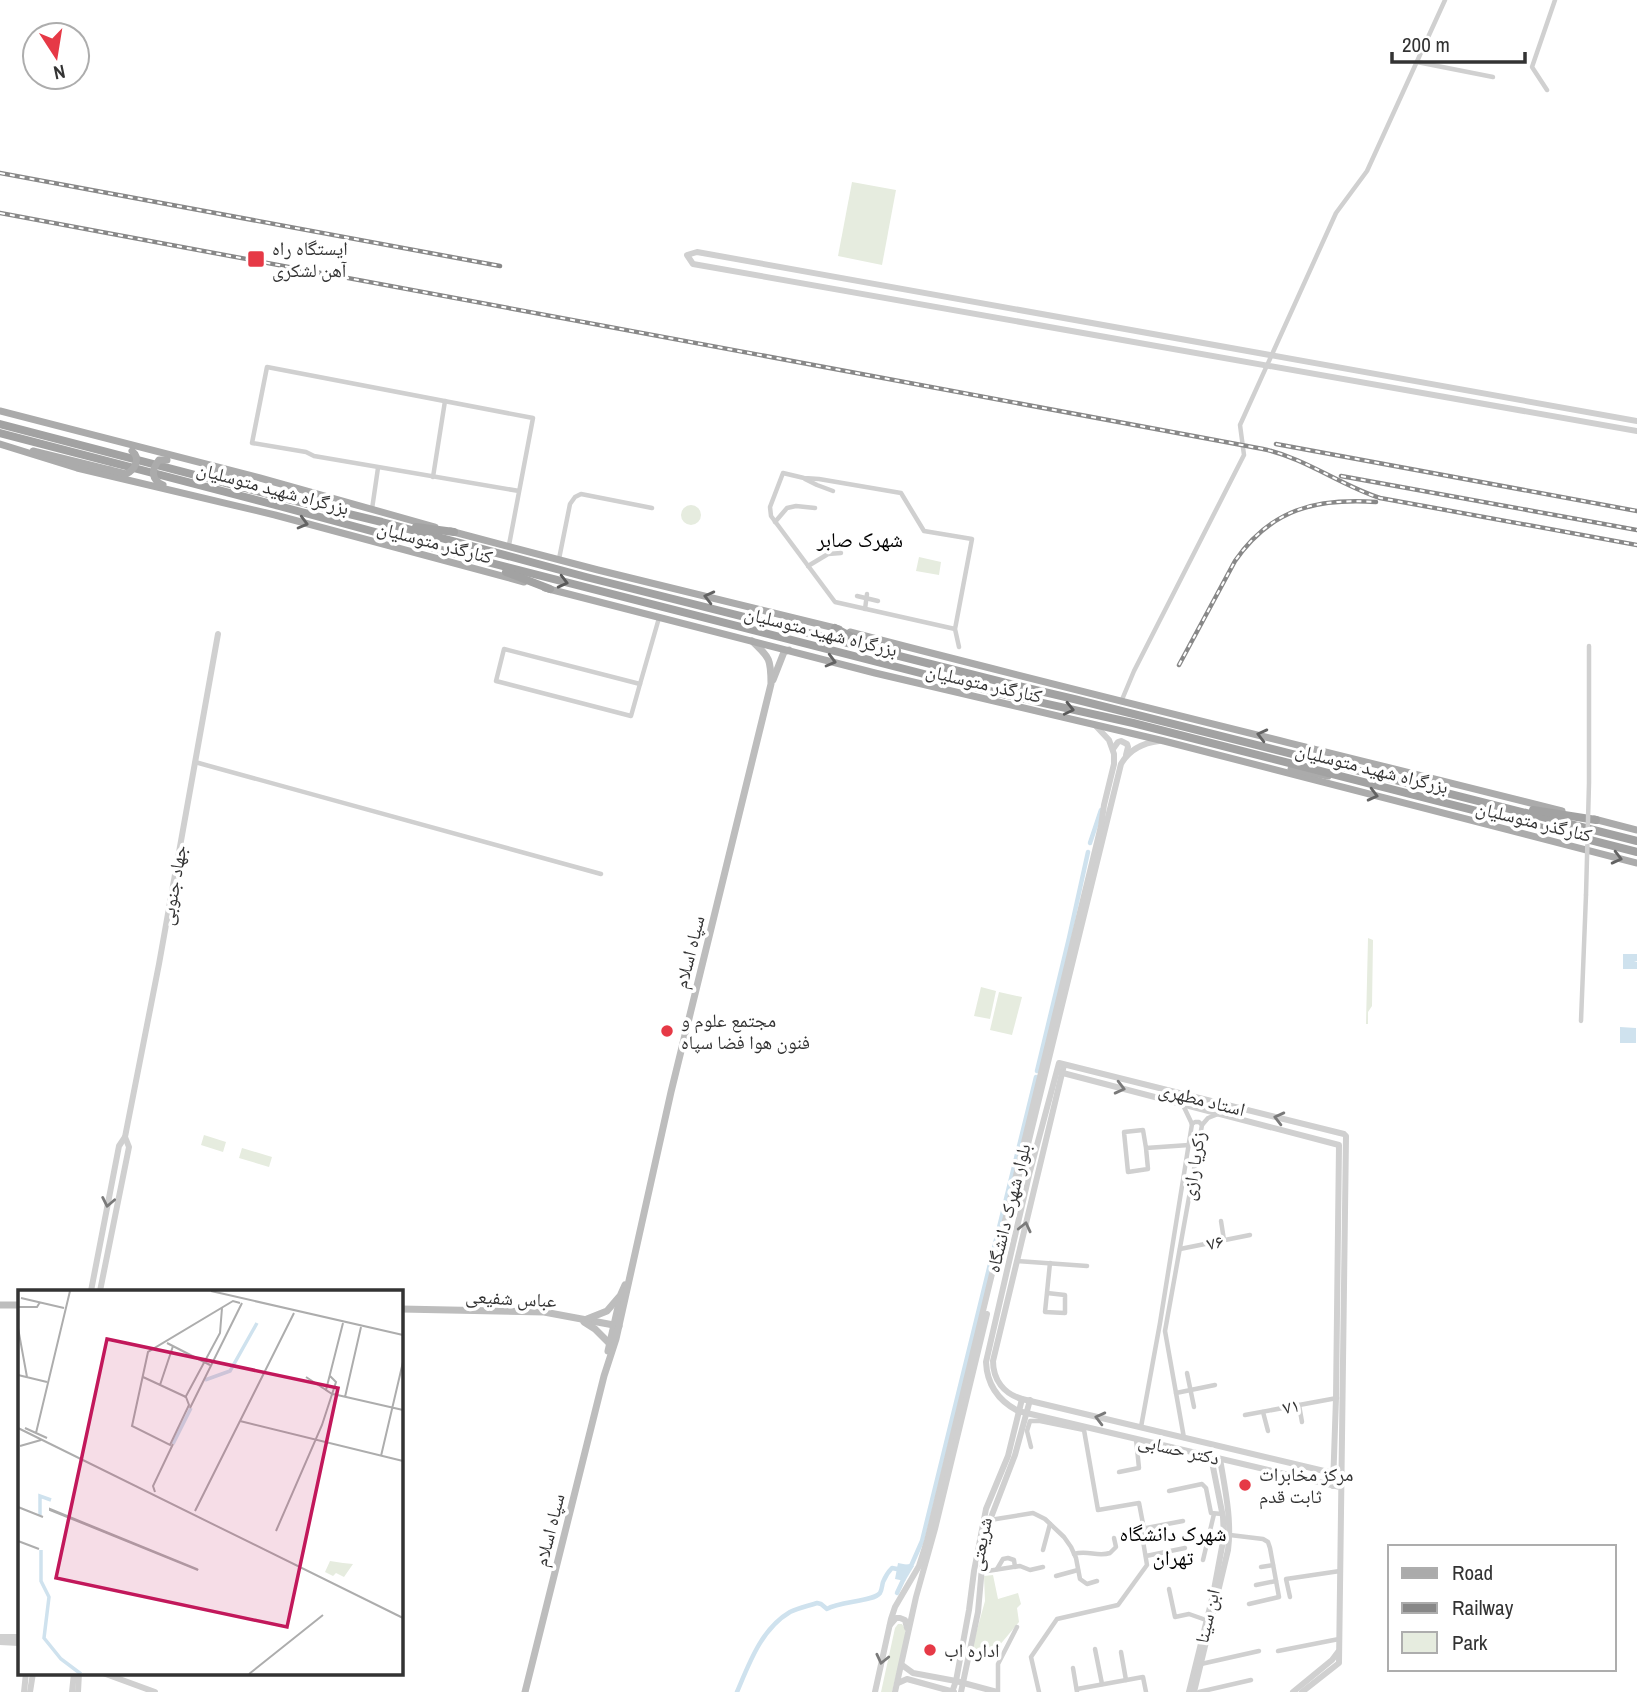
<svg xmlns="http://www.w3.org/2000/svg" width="1637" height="1692" viewBox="0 0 1637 1692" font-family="'Archivo Narrow','Noto Naskh Arabic',sans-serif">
  <rect width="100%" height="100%" fill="#fff"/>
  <!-- green -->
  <g fill="#e6ecdf">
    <path d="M852,182L896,190L882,265L838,256Z"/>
    <circle cx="691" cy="515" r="10"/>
    <path d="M919,557L941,562L939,575L916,571Z"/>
    <path d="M1368,938L1373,940L1372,1006L1368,1012V1024H1366Z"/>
    <path d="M981,987L996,991L990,1019L974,1016Z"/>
    <path d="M999,992L1022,997L1012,1035L990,1030Z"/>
    <path d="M204,1135L226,1142L223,1152L201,1145Z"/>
    <path d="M242,1148L272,1157L269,1167L239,1158Z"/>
    <path d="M993,1575L998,1599L1018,1593L1021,1604L1017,1608L1019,1622L993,1653L972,1648L985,1601L984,1576Z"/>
    <path d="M898,1624H902L905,1629L906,1635L892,1692H881L895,1628Z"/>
  </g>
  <!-- water -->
  <g fill="#cfe2ee">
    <path d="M1623,954H1637V961L1634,962H1637V969H1623Z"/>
    <path d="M1620,1027L1636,1028V1043H1620Z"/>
    <path d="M898,1563L914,1566L905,1581L895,1579Z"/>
  </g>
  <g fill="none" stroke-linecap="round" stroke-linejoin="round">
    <!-- canal -->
    <g stroke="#cfe2ee" stroke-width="4.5">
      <path d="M1090,843L1101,810"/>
      <path d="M1037,1071L1069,938L1088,852"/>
      <path d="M897,1593L904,1578"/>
      <path d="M737,1692C749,1664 761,1629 790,1612C798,1608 808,1606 817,1603L821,1604L827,1609C839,1601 873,1602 880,1593C882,1590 882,1585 883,1582C885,1577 888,1572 892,1568L897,1569L911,1566L922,1541L1036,1077"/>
    </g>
    <!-- minor -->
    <g stroke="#d0d0d0" stroke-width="4.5">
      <path d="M1417,62L1493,77"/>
      <path d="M1547,90L1532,67L1555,0"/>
      <path d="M433,477L445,401"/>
      <path d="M805,479L817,485L833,491"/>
      <path d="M372,509L378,468"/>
      <path d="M775,522L787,508L796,506L815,508"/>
      <path d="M509,545L533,418L267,367L252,443L306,452L314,456L519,491"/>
      <path d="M559,559L570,504L575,497L581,494L652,508"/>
      <path d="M808,566L828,554L841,553"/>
      <path d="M857,596L878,601"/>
      <path d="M865,609L867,594"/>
      <path d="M955,629L835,602L771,516L770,507L783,473L804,478L819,479L901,493L924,531L972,539L955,629L959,647"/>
      <path d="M504,649L640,684L631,716L496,681Z"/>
      <path d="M640,684L659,618"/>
      <path d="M1121,702L1134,671L1244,455L1240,425L1336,213L1367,171L1445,0"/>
      <path d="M195,762L601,874"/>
      <path d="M1581,1021L1586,895"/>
      <path d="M1183,1105L1192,1124"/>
      <path d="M1202,1125L1208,1118L1218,1114"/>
      <path d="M1146,1148L1143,1130L1124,1132L1128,1172L1148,1169L1146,1148L1189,1145"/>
      <path d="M1221,1221L1224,1240"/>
      <path d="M1180,1249L1250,1235"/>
      <path d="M1017,1261L1087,1266"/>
      <path d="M1047,1293L1065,1295V1313L1045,1312L1050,1263"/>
      <path d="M1187,1373L1194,1407"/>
      <path d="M1176,1393L1215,1385"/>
      <path d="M1299,1405L1302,1422"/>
      <path d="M1263,1412L1268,1431"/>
      <path d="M1245,1415L1337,1398"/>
      <path d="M1141,1427L1160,1323L1192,1124"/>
      <path d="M1184,1438L1165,1331L1202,1125L1199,1122H1195L1192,1124"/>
      <path d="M1031,1447L1027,1431L1030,1421H1040L1084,1430L1098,1510L1139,1503L1144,1529"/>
      <path d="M1119,1472L1139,1468L1136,1439"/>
      <path d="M1169,1491L1202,1484L1206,1488L1211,1513L1222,1514"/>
      <path d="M990,1520L1033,1513L1045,1519L1064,1537L1071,1547L1076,1558L1080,1579L1087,1584L1097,1581"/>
      <path d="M1230,1535L1263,1539L1268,1542L1270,1548L1279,1597L1249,1604"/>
      <path d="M1043,1550L1050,1524"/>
      <path d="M1074,1554C1087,1550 1098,1557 1110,1553L1116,1547L1114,1538"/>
      <path d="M1146,1556L1185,1548"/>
      <path d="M1203,1560L1214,1514"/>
      <path d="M1261,1567L1273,1565"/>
      <path d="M997,1569L1003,1559L1008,1558L1014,1560L1015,1567"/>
      <path d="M981,1572L1020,1566L1030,1570L1043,1567"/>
      <path d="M1056,1576L1078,1570"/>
      <path d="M1256,1585L1276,1581"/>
      <path d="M1169,1589L1175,1617L1189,1614L1206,1620"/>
      <path d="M1290,1597L1286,1579L1340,1571"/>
      <path d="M1095,1649L1102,1684"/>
      <path d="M1278,1651L1339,1639"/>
      <path d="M1121,1652L1126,1680"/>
      <path d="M1201,1664L1259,1651"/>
      <path d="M1073,1668L1077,1692"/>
      <path d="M1077,1689L1143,1677L1146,1692"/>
      <path d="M998,1692V1664L1017,1627"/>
      <path d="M1039,1692L1031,1657L1057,1619L1118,1605L1147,1565L1141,1529L1183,1521"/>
      <path d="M1199,1692L1251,1680"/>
    </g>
    <!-- tertiary -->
    <g stroke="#d0d0d0" stroke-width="6">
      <path d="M1637,421L697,252L687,255L693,264L1637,431"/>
      <path d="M1113,749L1118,742L1121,741L1127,744L1128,747L1126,755"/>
      <path d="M1064,1065L993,1361C993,1380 1004,1394 1022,1399L1341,1475"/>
      <path d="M1059,1072L1339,1145L1336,1398L1333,1486"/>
      <path d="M1019,1181L1121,764C1129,750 1142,743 1159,741"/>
      <path d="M91,1291L119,1146L125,1137L159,964L218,634"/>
      <path d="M100,1291L129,1147L125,1137"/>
      <path d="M890,1625L896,1618H900L905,1620L907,1628"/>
      <path d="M0,1637H19"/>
      <path d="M0,1642L19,1643"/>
      <path d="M902,1665L913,1673L956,1681L997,1692"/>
      <path d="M103,1673L155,1692"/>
      <path d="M898,1683L907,1679L954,1692"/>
      <path d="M24,1692L26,1673"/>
      <path d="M30,1692L33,1673"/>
      <path d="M72,1692L74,1673"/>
      <path d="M78,1692L79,1673"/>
      <path d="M875,1692L891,1619L895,1607L919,1566L927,1541L1101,826L1104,805L1114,764V754L1109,740L1095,725"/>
      <path d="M895,1692L916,1597L935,1529L987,1314"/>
      <path d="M952,1692L956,1681L969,1610L974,1571L986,1509L1008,1456L1022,1399"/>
      <path d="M961,1692L978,1612L982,1567L987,1536L990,1520L1015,1455L1030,1400"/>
      <path d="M1189,1692L1213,1595L1224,1536L1223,1517L1211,1457"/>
      <path d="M1194,1692L1228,1550C1232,1520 1225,1489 1220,1459"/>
      <path d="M1293,1692L1332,1660L1338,1652"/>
      <path d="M1302,1692L1339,1663L1346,1136L1344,1134L1059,1063L1029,1175L986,1362C987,1385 999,1401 1018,1411L1340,1487"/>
    </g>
    <!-- secondary -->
    <g stroke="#bdbdbd" stroke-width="7">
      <path d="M773,680L784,652L789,650"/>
      <path d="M0,1305H19"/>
      <path d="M401,1309L544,1312L619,1326"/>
      <path d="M587,1319L607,1311L619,1297"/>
      <path d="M584,1322L595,1329L609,1343"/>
      <path d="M608,1351L621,1294L625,1285"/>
      <path d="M525,1692L604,1376L616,1339L671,1092L771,684C771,659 770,658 752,641"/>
    </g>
    <!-- primary -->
    <g stroke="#ababab" stroke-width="7">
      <path d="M0,411L260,478L435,527"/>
      <path d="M0,444L77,468L275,515L524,582"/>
      <path d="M33,451L110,470"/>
      <path d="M208,470L241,478"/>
      <path d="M450,531L598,570L839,629"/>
      <path d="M545,588L875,673L1164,741L1637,863"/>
      <path d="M850,632C1087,694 1325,751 1562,811"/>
      <path d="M1291,769L1328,776"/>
      <path d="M1594,819L1637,830"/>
    </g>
    <!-- trunk -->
    <g stroke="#a2a2a2" stroke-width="8">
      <path d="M0,424L295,501L382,522L586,577L1002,682L1074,699L1637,841"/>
      <path d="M0,433L279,506L460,555L998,693L1133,723L1637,852"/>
      <path d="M416,527L454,532"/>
      <path d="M506,572L550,589"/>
      <path d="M835,628L850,636L897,651"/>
      <path d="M1533,810L1596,820"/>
    </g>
    <!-- rail casing -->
    <g stroke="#888" stroke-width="4.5">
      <g id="rail">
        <path d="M0,173L500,266"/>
        <path d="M0,213L1263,449C1305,458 1340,485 1380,498L1637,545"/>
        <path d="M1276,444L1637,511"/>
        <path d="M1341,476L1637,530"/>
        <path d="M1179,665L1235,561C1271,509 1316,498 1376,502"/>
      </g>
    </g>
    <!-- rail -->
    <use href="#rail" stroke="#fff" stroke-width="2" stroke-dasharray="5" stroke-linecap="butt"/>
    <!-- minor-bridge -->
    <path stroke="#d0d0d0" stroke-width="4.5" d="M1586,895L1589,783V646"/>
    <!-- primary-bridge -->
    <g stroke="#ababab" stroke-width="7">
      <path d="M110,470L126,474C135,470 141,458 132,451"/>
      <path d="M163,485C151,480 151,470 159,460H167"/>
    </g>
  </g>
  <!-- one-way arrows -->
  <defs><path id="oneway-chevron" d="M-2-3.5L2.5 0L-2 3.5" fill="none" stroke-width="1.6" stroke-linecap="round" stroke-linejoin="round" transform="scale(1.75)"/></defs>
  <g stroke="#636363">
    <use href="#oneway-chevron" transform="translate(303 523) rotate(15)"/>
    <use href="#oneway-chevron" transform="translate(709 597) rotate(-166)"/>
    <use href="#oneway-chevron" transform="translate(831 661) rotate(15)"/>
    <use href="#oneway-chevron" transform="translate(1262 735) rotate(-166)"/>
    <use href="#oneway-chevron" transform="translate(1373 795) rotate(14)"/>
    <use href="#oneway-chevron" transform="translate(1617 858) rotate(14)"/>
  </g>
  <g stroke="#5a5a5a">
    <use href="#oneway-chevron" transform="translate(563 582) rotate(14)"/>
    <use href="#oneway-chevron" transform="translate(1069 709) rotate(13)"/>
  </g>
  <g stroke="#7a7a7a">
    <use href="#oneway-chevron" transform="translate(1120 1088) rotate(14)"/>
    <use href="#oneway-chevron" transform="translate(1279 1118) rotate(-166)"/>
    <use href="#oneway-chevron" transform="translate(108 1202) rotate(101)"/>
    <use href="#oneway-chevron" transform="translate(1025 1227) rotate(-77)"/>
    <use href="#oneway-chevron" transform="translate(1100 1418) rotate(-166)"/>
    <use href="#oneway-chevron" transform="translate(882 1659) rotate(103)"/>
  </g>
  <!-- markers -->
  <g fill="#e63946" stroke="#fff" stroke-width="2.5">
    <rect x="247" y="250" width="18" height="18" rx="3.5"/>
    <circle cx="667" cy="1031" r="7"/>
    <circle cx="1245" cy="1485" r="7"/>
    <circle cx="930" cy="1650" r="7"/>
  </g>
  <g text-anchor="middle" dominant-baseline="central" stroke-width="7" stroke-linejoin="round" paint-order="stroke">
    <!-- poi labels -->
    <g font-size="19" fill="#333" stroke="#fff" text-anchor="start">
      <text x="272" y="248">ایستگاه راه<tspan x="272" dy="22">آهن لشکری</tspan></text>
      <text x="681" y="1020">مجتمع علوم و<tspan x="681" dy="22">فنون هوا فضا سپاه</tspan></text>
      <text x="1259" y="1474">مرکز مخابرات<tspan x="1259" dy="22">ثابت قدم</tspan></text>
      <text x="944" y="1650">اداره اب</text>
    </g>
    <!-- street labels -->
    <g font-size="19" fill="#333" stroke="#fff">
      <text transform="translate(273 488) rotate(15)">بزرگراه شهید متوسلیان</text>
      <text transform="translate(435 542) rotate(15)">کنارگذر متوسلیان</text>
      <text transform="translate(821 631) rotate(14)">بزرگراه شهید متوسلیان</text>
      <text transform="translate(984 683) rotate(13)">کنارگذر متوسلیان</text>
      <text transform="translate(1372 768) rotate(14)">بزرگراه شهید متوسلیان</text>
      <text transform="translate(1534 821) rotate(14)">کنارگذر متوسلیان</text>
      <text transform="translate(173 885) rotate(-80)">جهاد جنوبی</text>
      <text transform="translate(689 952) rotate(-76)">سپاه اسلام</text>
      <text transform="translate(1202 1099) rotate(14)">استاد مطهری</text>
      <text transform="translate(1193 1166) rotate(-81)">زکریا رازی</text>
      <text transform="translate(1008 1208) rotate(-76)">بلوار شهرک دانشگاه</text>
      <text transform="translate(1215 1242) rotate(-11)">۷۶</text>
      <text transform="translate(511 1298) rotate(3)">عباس شفیعی</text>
      <text transform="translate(1291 1406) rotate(-11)">۷۱</text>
      <text transform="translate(1179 1449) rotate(13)">دکتر حسابی</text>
      <text transform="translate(549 1530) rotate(-76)">سپاه اسلام</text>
      <text transform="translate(980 1544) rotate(-79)">شریعتی</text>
      <text transform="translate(1207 1616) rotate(-77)">ابن سینا</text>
    </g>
    <!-- neighbourhood labels -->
    <g font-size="21" fill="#000" stroke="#fff">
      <text x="860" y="539">شهرک صابر</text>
      <text x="1173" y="1533">شهرک دانشگاه<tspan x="1173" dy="24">تهران</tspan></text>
    </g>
  </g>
  <!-- overview -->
  <g transform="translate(18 1290)">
    <rect width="385" height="385" fill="#fff"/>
    <path d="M312,271L325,273L335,274L326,287L318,283L315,286L307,282Z" fill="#e6ecdf"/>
    <path fill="none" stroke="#cfe2ee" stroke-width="3.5" d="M187,90L212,81L239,33M155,154L173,118M22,225V206L33,210M23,260V291L31,307L26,348L43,369L63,384"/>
    <path fill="none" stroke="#adadad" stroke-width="2" d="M193,1L385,45M3,8L46,18M1,17H19L22,12M0,38L9,87M149,53L192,75M0,85L29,92M125,87L168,107M288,87L308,100M142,95L155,56M314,104L308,100L325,33M315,104L385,120M168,107L171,115L152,155L114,136L130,62L215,11L222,13M327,107L343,37M167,108L202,43L204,18M172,118L224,13M222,131L385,171M0,138L385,328M7,138L29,148M18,143L52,1M2,156L23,150M363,166L385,72M137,202L135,196L155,154M0,217L25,227M32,219L179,279L180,280L32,220ZM177,221L276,23M258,241L304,135L318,92L312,86M0,251L21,259M231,384L305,325"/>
    <path fill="#c2185b" fill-opacity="0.15" stroke="#c2185b" stroke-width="3.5" d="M89,49L320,98L269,337L38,288Z"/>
    <rect width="385" height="385" fill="none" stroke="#333" stroke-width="3.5"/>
  </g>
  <!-- legend -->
  <rect x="1388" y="1545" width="228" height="126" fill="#ffffff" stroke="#adadad" stroke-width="2"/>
  <rect x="1402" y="1568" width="35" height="10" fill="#ababab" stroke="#adadad" stroke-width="2"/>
  <text x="1452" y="1580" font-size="21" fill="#333333">Road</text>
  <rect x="1402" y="1603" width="35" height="10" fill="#888888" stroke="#adadad" stroke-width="2"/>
  <text x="1452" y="1615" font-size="21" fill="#333333">Railway</text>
  <rect x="1402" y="1632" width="35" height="21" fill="#e6ecdf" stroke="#adadad" stroke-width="2"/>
  <text x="1452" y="1650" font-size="21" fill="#333333">Park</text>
  <!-- north arrow -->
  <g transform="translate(56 56) rotate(168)"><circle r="33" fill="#ffffff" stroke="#adadad" stroke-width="2"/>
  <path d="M0-5L12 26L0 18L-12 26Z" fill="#e63946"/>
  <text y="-10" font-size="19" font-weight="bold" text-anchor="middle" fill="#333333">N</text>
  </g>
  <!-- scale -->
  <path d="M1392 52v10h133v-10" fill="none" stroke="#333333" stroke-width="3.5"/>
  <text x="1402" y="52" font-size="21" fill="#333333" stroke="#ffffff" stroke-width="5" paint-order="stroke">200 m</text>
</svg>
